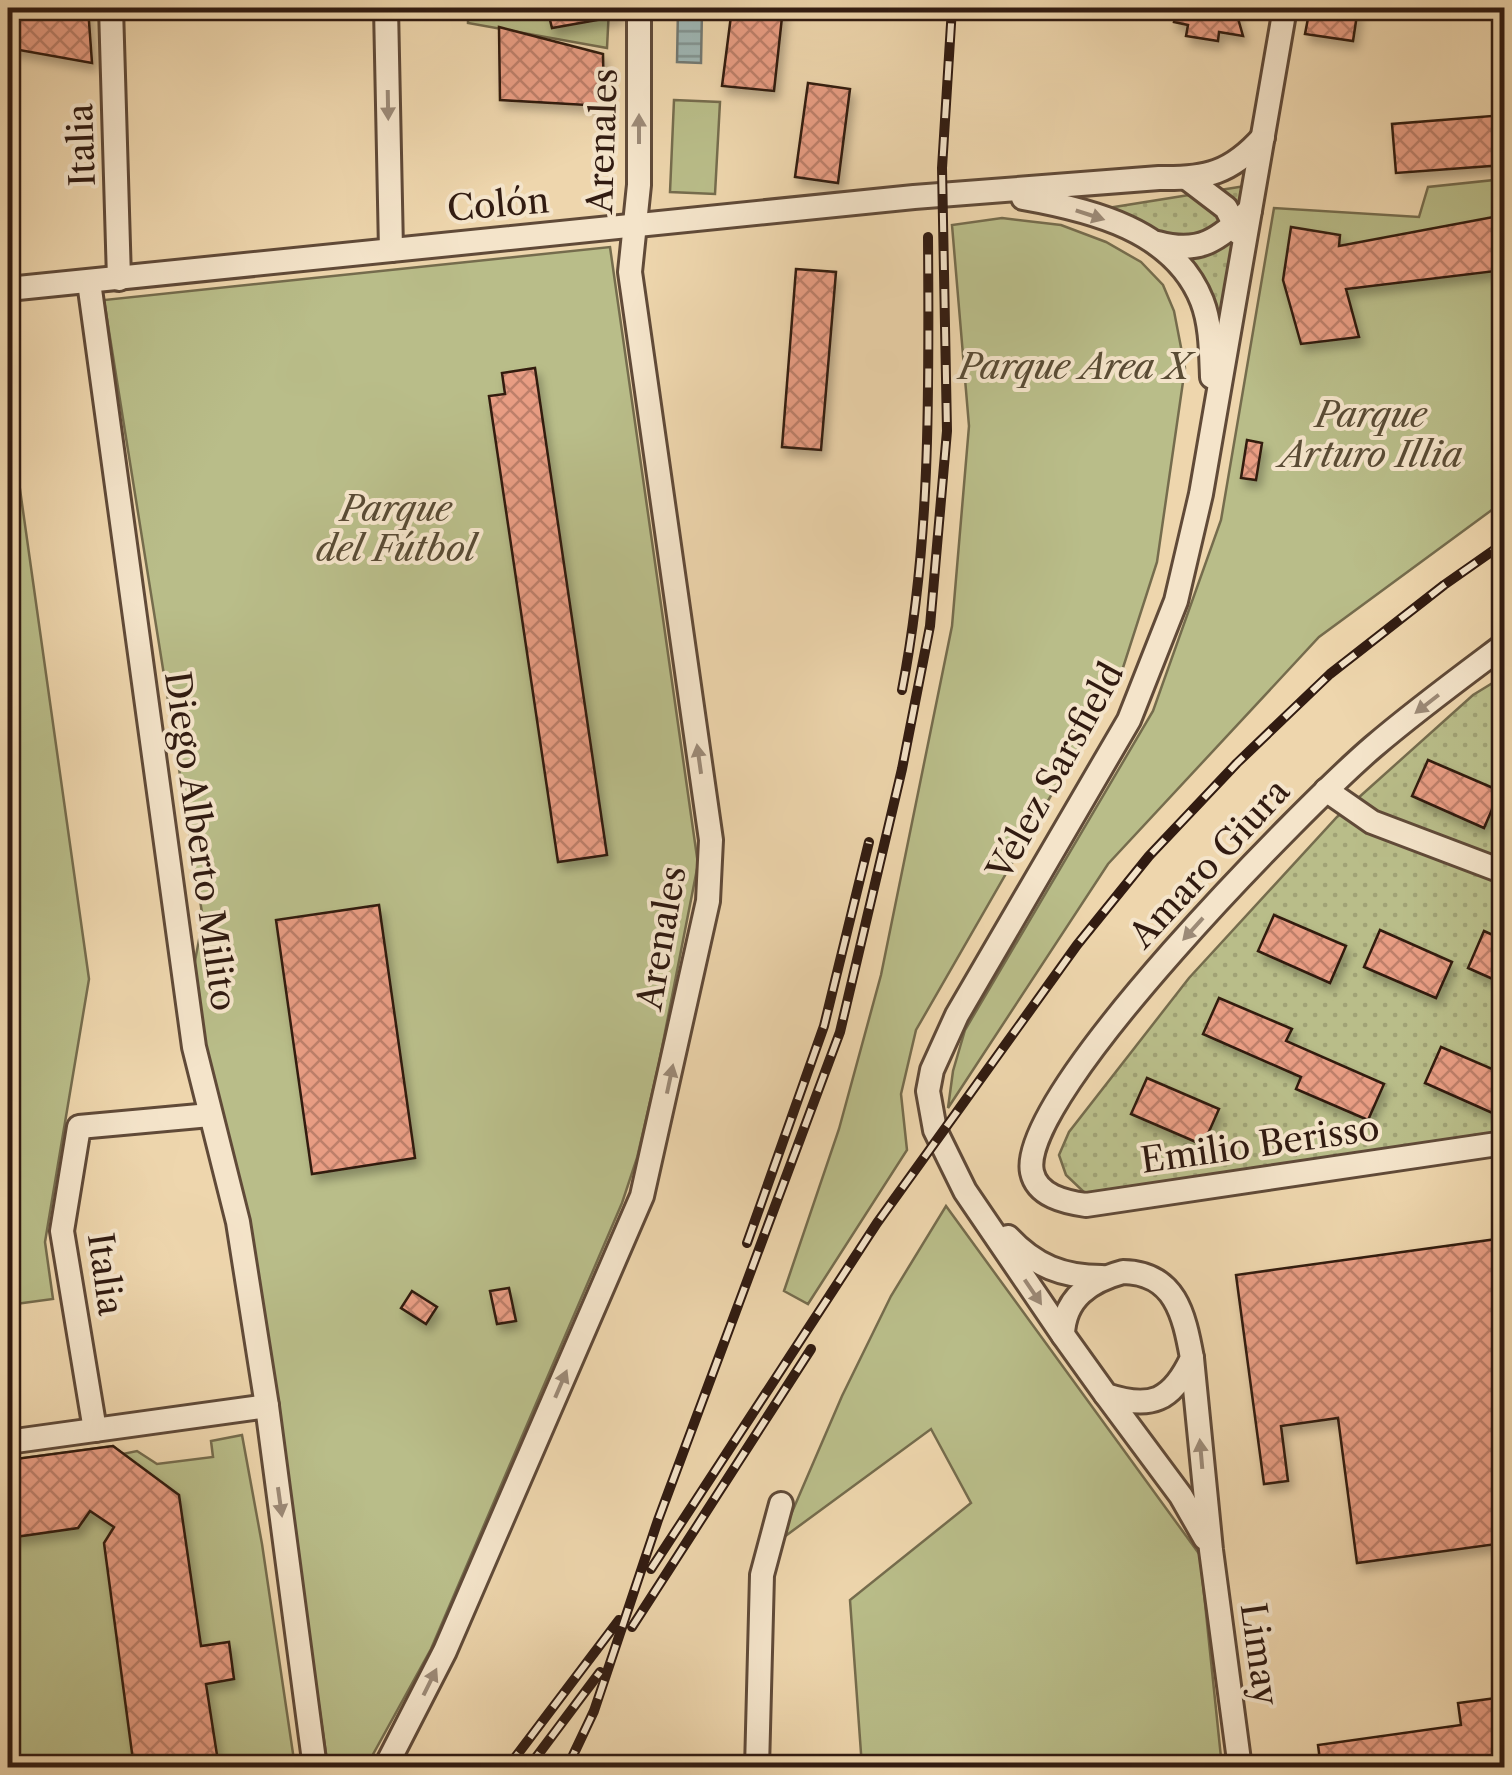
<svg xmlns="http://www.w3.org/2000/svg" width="1512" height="1775" viewBox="0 0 1512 1775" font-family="'Libre Caslon Text',serif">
  <defs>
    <pattern id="grass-dots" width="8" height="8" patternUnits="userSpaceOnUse" patternTransform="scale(2.5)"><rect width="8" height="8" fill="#b9bd89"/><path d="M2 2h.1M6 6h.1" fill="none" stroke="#a0a275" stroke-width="1.8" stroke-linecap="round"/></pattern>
    <pattern id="water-rules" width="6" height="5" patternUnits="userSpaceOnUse" patternTransform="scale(2.5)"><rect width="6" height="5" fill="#9eb7b5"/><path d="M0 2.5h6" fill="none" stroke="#819492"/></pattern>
    <pattern id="building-cross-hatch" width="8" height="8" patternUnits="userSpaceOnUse" patternTransform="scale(2.5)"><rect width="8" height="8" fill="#e89d83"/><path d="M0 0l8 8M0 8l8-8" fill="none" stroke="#bd7f6a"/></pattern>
    <filter id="shadow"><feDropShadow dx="4" dy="7" stdDeviation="5" flood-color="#0004"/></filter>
  </defs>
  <rect width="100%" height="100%" fill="#eed6ad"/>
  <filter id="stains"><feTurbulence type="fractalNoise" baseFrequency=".002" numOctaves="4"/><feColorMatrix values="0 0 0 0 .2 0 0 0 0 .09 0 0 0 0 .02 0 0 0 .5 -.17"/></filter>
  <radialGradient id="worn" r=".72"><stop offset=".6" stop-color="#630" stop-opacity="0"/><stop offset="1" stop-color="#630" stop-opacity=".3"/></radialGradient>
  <!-- grass -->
  <g fill="url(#grass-dots)" stroke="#756c4d" stroke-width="2.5">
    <path d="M1245,186L1223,322L1192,259L1108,208Z"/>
    <path d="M1504,676V1133L1088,1196L1066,1175L1059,1155L1069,1132L1189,978L1337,817L1473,695Z"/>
  </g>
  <!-- park -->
  <g fill="#b9bd89" stroke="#756c4d" stroke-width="2.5">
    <path d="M468,8H609L607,48L468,23Z"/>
    <path d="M674,100L720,102L715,194L670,192Z"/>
    <path d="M1504,179V501L1319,637L1108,864L948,1108L953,1071L965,1030L1153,711L1221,520L1274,208L1419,217L1428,187Z"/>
    <path d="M1002,218L1061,225L1106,242L1141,262L1163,285L1174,311L1185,368L1157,562L1121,674L916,1030L901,1094L907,1150L808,1304L784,1291L839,1129L881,975L952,626L969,426L952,225Z"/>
    <path d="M610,247L698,864L659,1063L637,1158L622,1203L431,1649L366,1767H328L248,1223L207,1058L194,966L203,919L104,300Z"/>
    <path d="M16,461L89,979L45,1242L53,1299L8,1305V463Z"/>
    <path d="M946,1206L1200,1555L1222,1767H862L850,1600L971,1503L931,1429L780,1540L842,1396L891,1296Z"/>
    <path d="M242,1435L262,1544L295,1767H8V1460L113,1446L123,1454L137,1451L157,1464L213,1457L211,1441Z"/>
  </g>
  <!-- water -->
  <path fill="url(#water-rules)" stroke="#727973" stroke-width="2.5" d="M678,9L702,10L701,63L677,62Z"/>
  <!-- building -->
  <g fill="url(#building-cross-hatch)" stroke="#311b11" stroke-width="2.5" filter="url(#shadow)">
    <path d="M8,8H88L92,63L8,48Z"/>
    <path d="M547,8H620V16L552,28Z"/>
    <path d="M732,8H783L774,91L722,86Z"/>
    <path d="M1177,8H1235L1243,36L1219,32L1218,41L1186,36L1188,25L1174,22Z"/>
    <path d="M1310,8H1358L1353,41L1305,34Z"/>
    <path d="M499,27L603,54L604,106L500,100Z"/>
    <path d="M808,83L850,89L838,183L795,177Z"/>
    <path d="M1504,115V165L1396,173L1392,124Z"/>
    <path d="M1504,215V270L1346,289L1359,337L1301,344L1283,280L1291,227L1340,235L1339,246Z"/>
    <path d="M796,269L836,272L821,450L782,447Z"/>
    <path d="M535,368L607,855L558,862L489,396L505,394L502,373Z"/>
    <path d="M1247,440L1262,443L1256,480L1241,478Z"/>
    <path d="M1428,760L1500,791L1484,828L1412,796Z"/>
    <path d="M379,905L415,1158L312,1174L276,920Z"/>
    <path d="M1274,915L1346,946L1330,983L1258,951Z"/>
    <path d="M1380,930L1452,962L1436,998L1364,967Z"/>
    <path d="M1484,931L1504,940V984L1468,968Z"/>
    <path d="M1219,998L1292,1029L1286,1041L1384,1084L1368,1120L1296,1089L1301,1077L1203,1034Z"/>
    <path d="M1441,1047L1504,1074V1098L1497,1115L1425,1083Z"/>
    <path d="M1147,1078L1219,1109L1203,1145L1131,1114Z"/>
    <path d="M1504,1238V1543L1357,1563L1338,1418L1281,1426L1288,1481L1264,1484L1236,1275Z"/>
    <path d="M509,1288L516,1321L497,1324L490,1291Z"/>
    <path d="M412,1291L437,1307L426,1324L401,1308Z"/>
    <path d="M113,1446L179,1495L201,1646L229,1642L234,1679L206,1684L219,1768H134L104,1543L114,1527L90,1511L78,1528L8,1538V1460Z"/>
    <path d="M1504,1697V1768H1321L1318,1745L1461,1725L1458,1703Z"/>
  </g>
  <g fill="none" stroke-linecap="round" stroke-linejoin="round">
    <!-- street casing -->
    <g stroke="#604a38" stroke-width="28">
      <g id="street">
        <path d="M111,8L119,279"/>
        <path d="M386,8L391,250"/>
        <path d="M1188,179L1226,208L1239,233"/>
        <path d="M1023,198C1091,210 1174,230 1202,301C1211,324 1211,352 1212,377"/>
        <path d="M1158,243C1202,255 1219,238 1250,210"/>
        <path d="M89,282L194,1047L238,1222L267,1406L315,1768"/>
        <path d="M8,289L914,197L1159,178C1206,179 1231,173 1263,137"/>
        <path d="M1504,645C1460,678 1415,711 1373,747C1309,802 1016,1096 1032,1172C1037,1196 1065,1202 1086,1205L1504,1143"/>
        <path d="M1326,790L1372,822L1504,872"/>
        <path d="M1008,1237C1035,1266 1063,1277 1102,1277"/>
        <path d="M1123,1272C1175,1273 1184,1314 1192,1358C1172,1401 1151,1410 1106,1395L1063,1335C1064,1298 1090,1281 1123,1272Z"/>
        <path d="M1063,1335L965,1191L935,1130L928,1091L932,1070L957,1015L1129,720L1176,601L1201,494L1285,8"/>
        <path d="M1192,1358L1211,1550L1240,1768"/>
        <path d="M1106,1395L1181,1496L1205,1538"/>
        <path d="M95,1430L62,1231L79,1127L210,1115"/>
        <path d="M8,1442L267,1406"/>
        <path d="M385,1768L445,1651L642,1196L708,901L711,840L630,272L639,185V8"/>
        <path d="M757,1768L762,1575L781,1504"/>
      </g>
    </g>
    <!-- street -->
    <use href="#street" stroke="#f4e4ca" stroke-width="22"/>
    <!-- rail casing -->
    <g stroke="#311b11" stroke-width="10">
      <g id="rail">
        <path d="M902,690C931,541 929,389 928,237"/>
        <path d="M747,1243L824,1026L869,842"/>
        <path d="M651,1569L877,1223L1077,945L1149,856L1237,763L1330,674L1444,585L1504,543"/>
        <path d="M632,1627L811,1349"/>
        <path d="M507,1768L619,1620"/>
        <path d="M528,1768L600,1672"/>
        <path d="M567,1768L594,1711L658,1520L840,1032L902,769L930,626L947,431L942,168L952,8"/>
      </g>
    </g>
    <!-- rail -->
    <use href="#rail" stroke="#f4e4ca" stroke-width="6" stroke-dasharray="19" stroke-linecap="butt"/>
  </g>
  <!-- one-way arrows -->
  <defs><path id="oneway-solid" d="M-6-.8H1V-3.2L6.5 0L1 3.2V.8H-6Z" transform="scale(2.5)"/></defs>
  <g fill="#9c8a77">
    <use href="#oneway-solid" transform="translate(388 105) rotate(89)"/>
    <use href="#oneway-solid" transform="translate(639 129) rotate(-90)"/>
    <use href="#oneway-solid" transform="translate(1090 215) rotate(18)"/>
    <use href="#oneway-solid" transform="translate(1427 704) rotate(142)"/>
    <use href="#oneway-solid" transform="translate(699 759) rotate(-98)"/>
    <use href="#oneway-solid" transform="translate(1193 929) rotate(132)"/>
    <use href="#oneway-solid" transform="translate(670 1079) rotate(-78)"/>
    <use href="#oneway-solid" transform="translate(1033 1292) rotate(56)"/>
    <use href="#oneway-solid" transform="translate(561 1384) rotate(-67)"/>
    <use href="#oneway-solid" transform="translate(1201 1454) rotate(-95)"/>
    <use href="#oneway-solid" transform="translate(280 1502) rotate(82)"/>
    <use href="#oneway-solid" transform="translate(430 1682) rotate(-64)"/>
  </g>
  <g text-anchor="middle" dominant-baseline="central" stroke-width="8" stroke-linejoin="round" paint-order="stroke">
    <!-- street labels -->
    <g font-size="35" fill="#311b11" stroke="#f4e4ca">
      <text transform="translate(602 141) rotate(-88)">Arenales</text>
      <text transform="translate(81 145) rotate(-92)">Italia</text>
      <text transform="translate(498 204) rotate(-5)">Colón</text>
      <text transform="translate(1055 771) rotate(-61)">Vélez Sarsfield</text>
      <text transform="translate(201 841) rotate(82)">Diego Alberto Milito</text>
      <text transform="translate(1209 863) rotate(-47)">Amaro Giura</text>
      <text transform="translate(661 938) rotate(-80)">Arenales</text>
      <text transform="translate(1260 1144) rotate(-8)">Emilio Berisso</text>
      <text transform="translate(106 1274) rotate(82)">Italia</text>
      <text transform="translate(1260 1654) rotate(82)">Limay</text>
    </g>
    <!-- park labels -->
    <g font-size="35" font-style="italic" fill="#5a4c35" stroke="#f4e4ca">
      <text x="1074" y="366">Parque Area X</text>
      <text x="1371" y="414">Parque<tspan x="1371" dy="40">Arturo Illia</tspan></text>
      <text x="396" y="508">Parque<tspan x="396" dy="40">del Fútbol</tspan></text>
    </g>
  </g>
  <!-- margin -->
  <rect width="1512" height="1775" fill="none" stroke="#eed6ad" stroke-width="40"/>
  <rect x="10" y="10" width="1492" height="1755" fill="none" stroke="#311b11" stroke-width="5"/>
  <rect x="20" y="20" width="1472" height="1735" fill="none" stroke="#311b11" stroke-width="2.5"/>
  <rect width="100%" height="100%" filter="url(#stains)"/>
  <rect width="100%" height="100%" fill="url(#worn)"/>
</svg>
